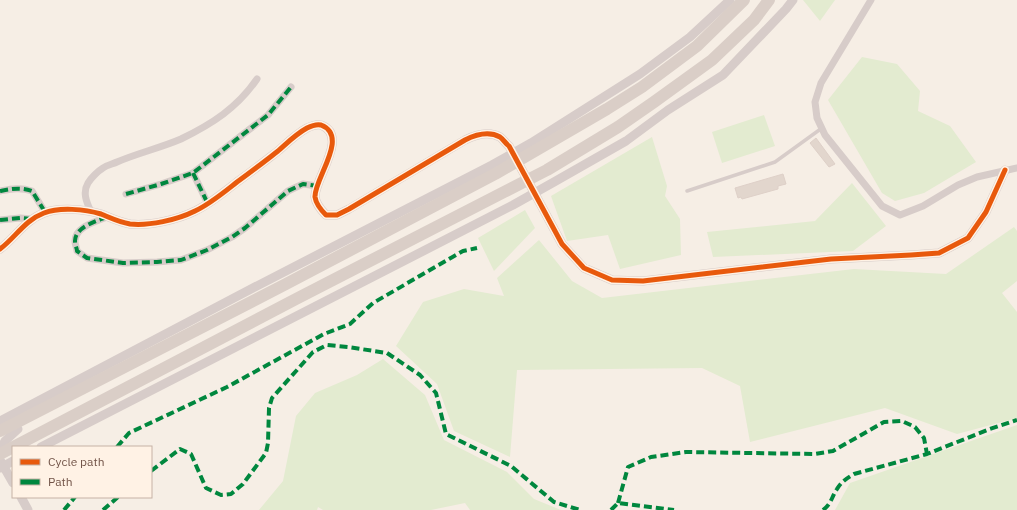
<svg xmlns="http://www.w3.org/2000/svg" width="1017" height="510" viewBox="0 0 1017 510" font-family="'IBM Plex Sans',sans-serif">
  <rect width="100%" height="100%" fill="#f6eee5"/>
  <!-- green -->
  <g fill="#e3ebd0">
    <path d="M803,0H835L820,21Z"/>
    <path d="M862,57L897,64L920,91L918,111L950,126L976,162L924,193L895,201L882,193L828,100Z"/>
    <path d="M764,115L775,146L722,163L712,132Z"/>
    <path d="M652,137L667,186L665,196L680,219L681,255L620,269L608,235L567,241L551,196Z"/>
    <path d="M852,183L886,226L853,251L713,257L707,232L815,221Z"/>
    <path d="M525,210L535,228L494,271L478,238Z"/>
    <path d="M1014,227L1017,231V281L1002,293L1017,312V418L957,434L885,408L750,442L740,386L702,368L517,370L510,457L454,431L437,384L396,346L423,302L464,289L504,296L497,278L539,240L572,281L602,298L854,269L946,274Z"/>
    <path d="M383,359L425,395L444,440L507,472L534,499L561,510H470L465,503L431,510H323L318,507L317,510H259L283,481L296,416L315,393L357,375Z"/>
    <path d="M1017,425V510H835L850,483Z"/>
  </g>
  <!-- building -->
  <g fill="#e2d6cd" stroke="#ded0c8">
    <path d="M816,138L835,164L829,167L810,143Z"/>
    <path d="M783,174L786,184L778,186V189L742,199L741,197L738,198L735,188Z"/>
  </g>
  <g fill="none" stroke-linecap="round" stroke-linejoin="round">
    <!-- service -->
    <path stroke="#d7ccc9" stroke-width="3.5" d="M687,191L775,162L822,128"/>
    <!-- minor -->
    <g stroke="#d7ccc9" stroke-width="7">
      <path d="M871,0L821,83L815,102L817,118L825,135L882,206L900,215L923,206L958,185L977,177L1017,168"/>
      <path d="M193,173L208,204"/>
      <path d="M0,191C11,189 20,187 32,191L45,212"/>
      <path d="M126,194L161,184L193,173L268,115L291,87"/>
      <path d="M91,212C87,203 82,193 88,183C91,178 98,171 103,168C107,165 113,164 117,162C138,153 160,148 181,139C212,124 237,108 257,79"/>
      <path d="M107,217C97,221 74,227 75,242C75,245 77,248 77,251L87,258L123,263L157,262L181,260L207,250L232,237L245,228L288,191L303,184L317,186"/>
      <path d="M0,220L20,218L32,219"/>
    </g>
    <!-- tertiary -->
    <g stroke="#d7ccc9" stroke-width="9">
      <path d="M0,249C15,238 25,220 44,213C59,207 85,209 101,214C111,218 119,222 130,224C149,226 177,220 195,211C210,204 223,193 237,182C251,172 265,161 278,151C287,143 296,134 307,128C311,126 317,124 321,125C350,136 314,179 315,197C316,204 321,210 326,215H337L349,209L465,140C475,135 489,131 500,137C503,139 506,144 509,146L562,244L584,268L612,280L643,281L831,259L911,255L939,253L968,238L986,212L1005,170"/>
      <path d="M0,421L251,289L492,165L531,143L640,74L690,37L730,0"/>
      <path d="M41,447L513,205L554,182L626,141L668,110L723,75L786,9L793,0"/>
      <path d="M0,450L5,441L18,429"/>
      <path d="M0,460L13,483"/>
      <path d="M0,468L13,461"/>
      <path d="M21,497L28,510"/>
    </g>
    <!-- trunk -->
    <g stroke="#dacec7" stroke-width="12">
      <path d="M0,431L286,284L495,174L607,109L642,87L697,46L744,0"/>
      <path d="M0,454L296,299L504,192L547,170L618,127L654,102L712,60L754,20L769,0"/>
    </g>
    <!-- quiet -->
    <g stroke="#00873e" stroke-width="4" stroke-dasharray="8 4" stroke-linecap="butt">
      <path d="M193,173L208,204"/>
      <path d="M0,191C11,189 20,187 32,191L45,212"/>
      <path d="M126,194L161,184L193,173L268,115L291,87"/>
      <path d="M107,217C97,221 74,227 75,242C75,245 77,248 77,251L87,258L123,263L157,262L181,260L207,250L232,237L245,228L288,191L303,184L317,186"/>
      <path d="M0,220L20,218L32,219"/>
      <path d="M117,447L129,433L227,387L324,334L350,324L373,303L463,251L477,248"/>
      <path d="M151,471L180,449L191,454L206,488L221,495L231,494L243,484L266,453L268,443L269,408L272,398L313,352L327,345L348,347L387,353L420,375L436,393L446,434L511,466L554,502L580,510"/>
      <path d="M618,503L628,467L651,457L686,452L814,454L833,451L884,422L902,421L915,427L924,438L927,454"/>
      <path d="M64,510L75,497"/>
      <path d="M103,510L118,497"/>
      <path d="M611,510L618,503L674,510"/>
      <path d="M823,510C832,503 831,498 837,489C841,482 847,478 854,474L927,454L990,429L1017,420"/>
    </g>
    <!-- cycleway casing -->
    <g stroke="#fff2e5" stroke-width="8">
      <path id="cycleway" d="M0,249C15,238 25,220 44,213C59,207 85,209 101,214C111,218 119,222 130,224C149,226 177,220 195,211C210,204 223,193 237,182C251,172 265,161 278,151C287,143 296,134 307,128C311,126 317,124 321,125C350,136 314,179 315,197C316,204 321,210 326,215H337L349,209L465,140C475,135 489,131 500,137C503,139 506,144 509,146L562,244L584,268L612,280L643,281L831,259L911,255L939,253L968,238L986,212L1005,170"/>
    </g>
    <!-- cycleway -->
    <use href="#cycleway" stroke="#e8590c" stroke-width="5"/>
  </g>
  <!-- legend -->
  <rect x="12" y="446" width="140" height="52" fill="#fff2e5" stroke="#c6b2a6"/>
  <rect x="20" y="459" width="20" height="6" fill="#e8590c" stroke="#c6b2a6"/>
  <text x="48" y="466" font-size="12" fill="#715347">Cycle path</text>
  <rect x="20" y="479" width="20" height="6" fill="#00873e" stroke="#c6b2a6"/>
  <text x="48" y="486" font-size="12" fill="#715347">Path</text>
</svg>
